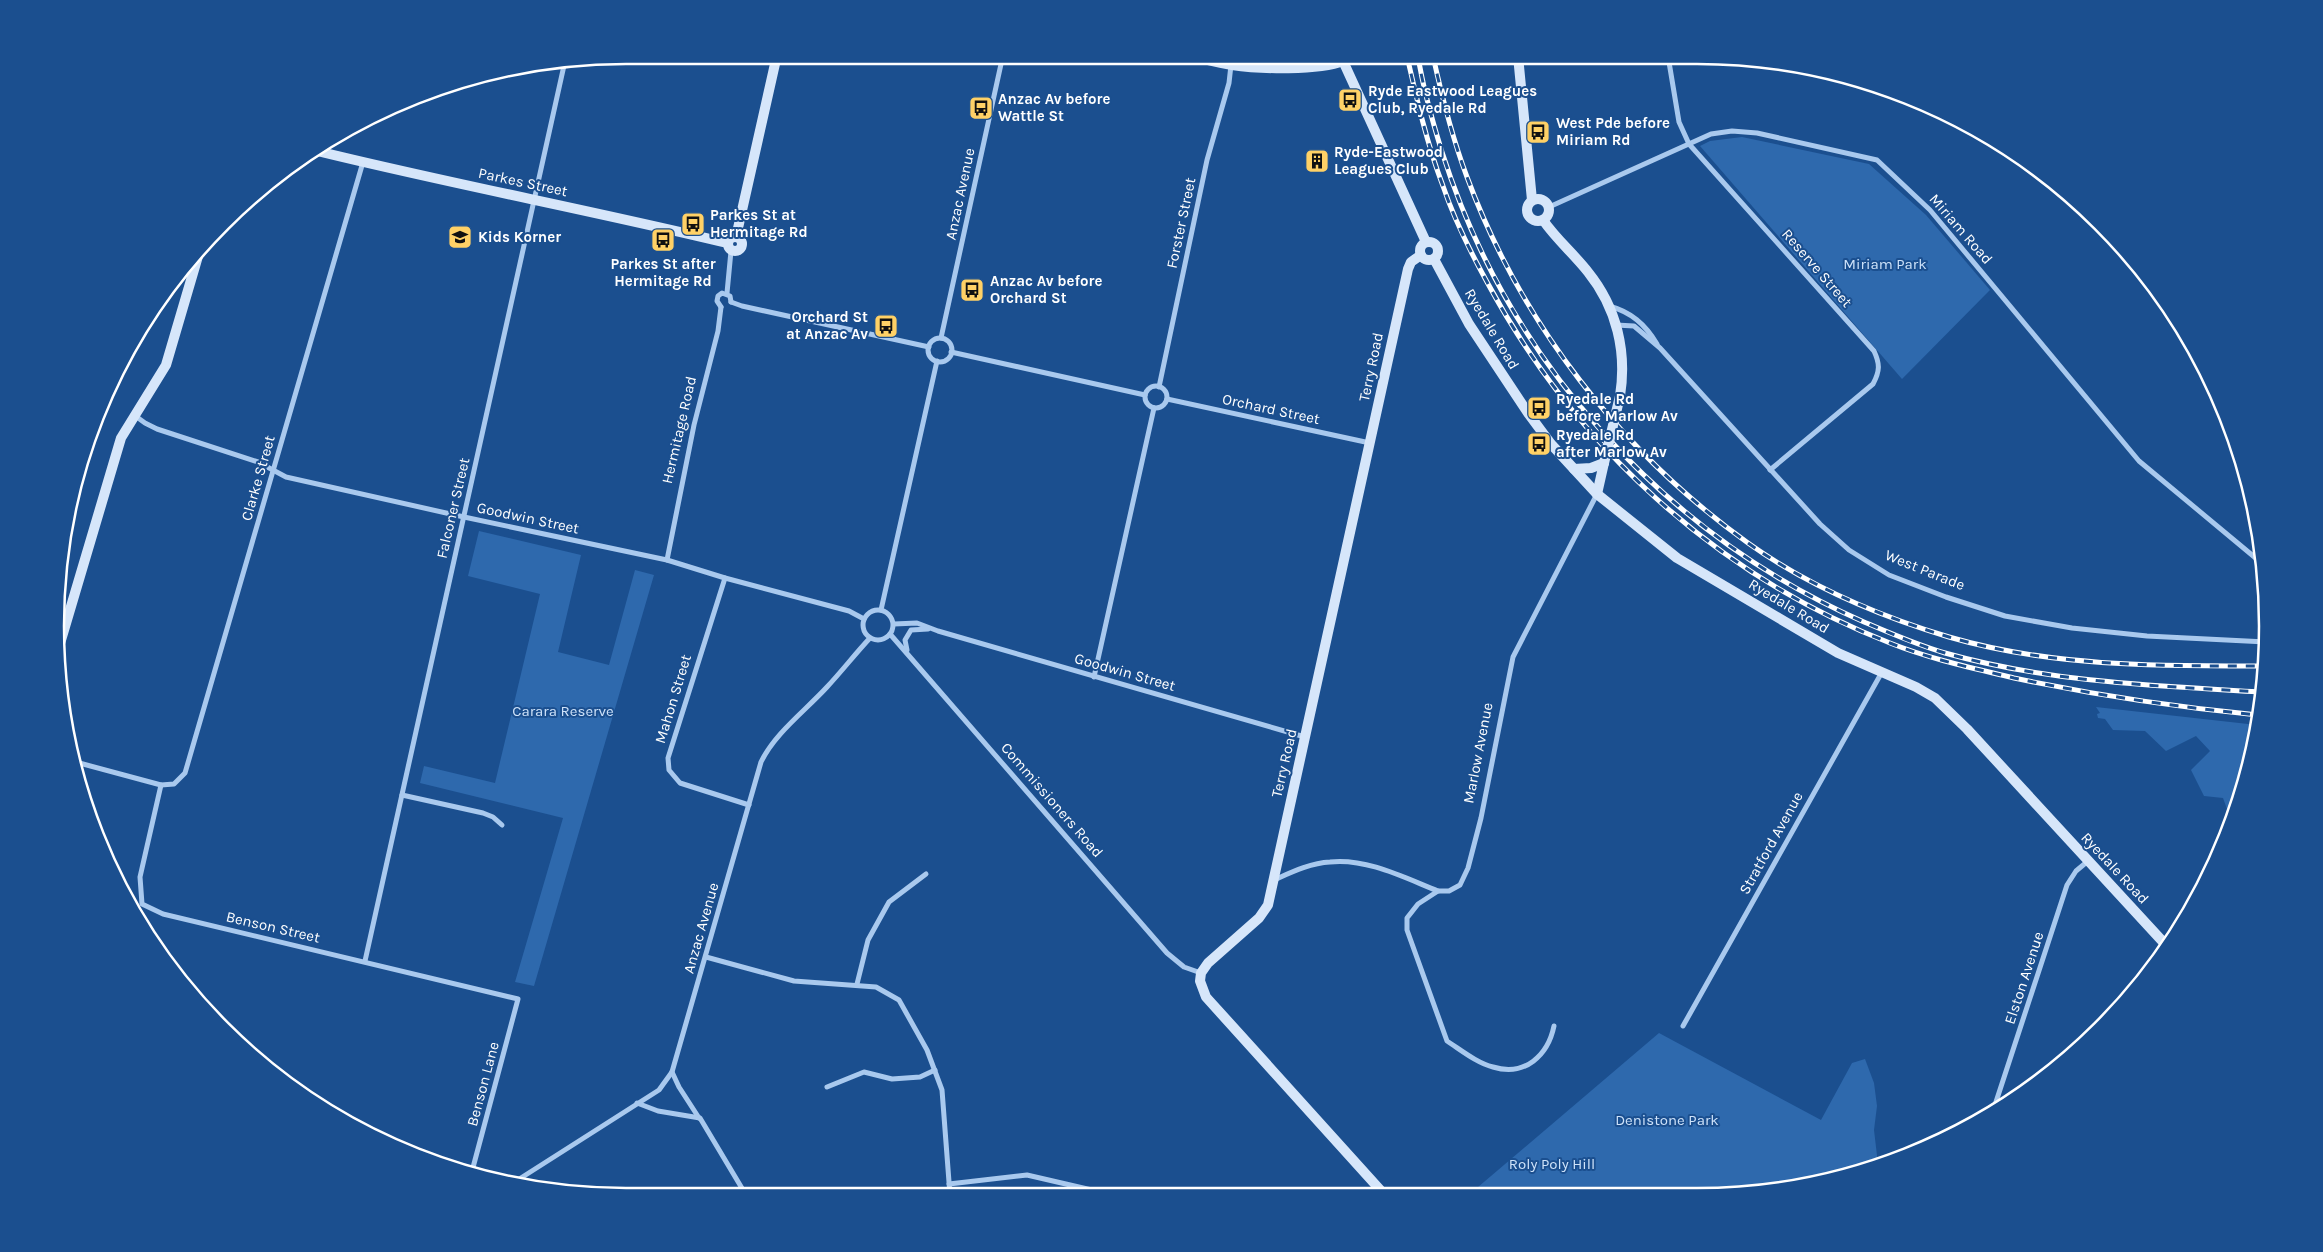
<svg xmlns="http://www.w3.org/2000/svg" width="2323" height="1252" viewBox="0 0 2323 1252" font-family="Karla,sans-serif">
  <rect width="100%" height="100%" fill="#1b4f8f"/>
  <!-- green -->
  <g fill="#2e69ad">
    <path d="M1742,137L1869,164L1926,215L1990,290L1902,379L1700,146L1710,141Z"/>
    <path d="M479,531L581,555L558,652L609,665L635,570L654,575L534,986L515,982L563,818L420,783L424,766L495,783L540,594L468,576Z"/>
    <path d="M2096,707L2257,725L2248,774L2231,820L2223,798L2204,796L2191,770L2210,751L2196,736L2166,751L2145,731L2113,730L2105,719L2098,718L2097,714L2100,713Z"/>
    <path d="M1659,1033L1821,1120L1852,1063L1865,1059L1874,1083L1877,1106L1874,1130L1878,1164L1772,1192L1471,1193Z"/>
  </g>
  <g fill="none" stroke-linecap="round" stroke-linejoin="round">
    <!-- street -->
    <g stroke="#a9c9ee" stroke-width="5">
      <path d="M1668,56L1679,122L1689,144L1874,351C1880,364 1880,371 1873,384L1770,470"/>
      <path d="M1549,207L1711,134L1732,131L1757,133L1877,160L1930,210L2139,461L2264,565"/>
      <path d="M727,293L731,251"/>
      <path d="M731,302L742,306L929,347"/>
      <path d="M1609,306C1631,312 1645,324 1657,344"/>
      <path d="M721,307L717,301L718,296L722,293L730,296L731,302"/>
      <path d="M1616,325L1634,326L1660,348L1820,524L1849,550L1889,575L1946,597L2005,616L2072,628L2147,636L2266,642"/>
      <path d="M941,338L1003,55"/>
      <circle cx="940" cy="350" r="12"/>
      <path d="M951,352L1145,395"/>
      <circle cx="1156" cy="397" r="11"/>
      <path d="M1159,387L1207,160L1229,83L1232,56"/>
      <path d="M1167,399L1370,443"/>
      <path d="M134,415L145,423L157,429L258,462L286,477L464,517L667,560L725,578L849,611L864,619"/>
      <path d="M667,560L694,425L718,331L721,307"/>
      <path d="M725,578L668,758L669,770L680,783L749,805"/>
      <circle cx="878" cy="625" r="15"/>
      <path d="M881,610L937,361"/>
      <path d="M894,624L917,623L938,631L1305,737"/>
      <path d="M890,634L1167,953L1184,967L1201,973"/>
      <path d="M907,650L905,640L911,630L928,629"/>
      <path d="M1094,677L1154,408"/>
      <path d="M72,761L161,785L174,784L185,773L363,162"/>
      <path d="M161,785L140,877L142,904L163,914L518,999L471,1175"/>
      <path d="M402,795L483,813L493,817L502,825"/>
      <path d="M1274,880C1292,872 1311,863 1330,862C1367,858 1405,878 1438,891"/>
      <path d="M706,957L794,981L876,987L899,1000L927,1050L942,1090L950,1195"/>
      <path d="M365,961L565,61"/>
      <path d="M857,984L868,940L889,902L926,874"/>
      <path d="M1554,1026C1548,1055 1525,1077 1493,1067C1477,1063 1461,1050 1447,1041L1407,930V918L1418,904L1438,891H1449L1460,885L1468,868L1481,818L1513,657L1597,494"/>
      <path d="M1683,1026L1882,672"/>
      <path d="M672,1072L679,1087L699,1118"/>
      <path d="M827,1087L864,1072L892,1079L920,1077L935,1070"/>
      <path d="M637,1103L658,1111L700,1118L746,1195"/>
      <path d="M1994,1108L2067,885L2076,871L2088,861"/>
      <path d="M513,1183L659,1090L672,1072L761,762C775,733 805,711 827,687C842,671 855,654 870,638"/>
      <path d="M949,1184L1027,1175L1109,1194"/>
    </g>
    <!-- secondary -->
    <g stroke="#d6e6fa" stroke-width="10">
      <path d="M1190,56C1204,59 1218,63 1232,65C1259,69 1319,71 1343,61L1426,242"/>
      <path d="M1518,56L1532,200"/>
      <path d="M313,150C451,184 590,210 727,243"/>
      <circle cx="1538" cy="210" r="11"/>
      <path d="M1543,220C1556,239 1574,254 1588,272C1617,308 1627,352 1620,396"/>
      <circle cx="735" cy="244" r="7"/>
      <path d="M736,237L777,55"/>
      <circle cx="1429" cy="251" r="9"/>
      <path d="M1434,259L1469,324L1528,413L1551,444L1597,494L1677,558L1838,653L1916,687L1935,698L1967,729L2165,944"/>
      <path d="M1574,469L1591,468L1604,463"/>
      <path d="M1597,494L1604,463"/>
      <path d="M56,657L121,438L166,365L201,246"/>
      <path d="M1383,1193L1206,997L1200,981L1201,973L1208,963L1259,918L1268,905L1408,269L1411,262L1421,255"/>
    </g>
    <!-- rail casing -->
    <g stroke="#fff" stroke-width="5">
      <g id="rail">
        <path d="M1407,56C1417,100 1427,144 1443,186C1454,219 1470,251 1487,282C1575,446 1716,575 1890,643C1930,659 1972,668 2014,678C2095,695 2176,707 2258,715"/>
        <path d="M1418,56C1423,88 1432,120 1442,152C1508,360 1663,534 1864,622C1890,633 1917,645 1945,653C2048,682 2156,686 2262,692"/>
        <path d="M1433,56C1442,97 1452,137 1467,177C1521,323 1621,452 1748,543C1807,585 1879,616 1949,637C2052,667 2160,666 2266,666"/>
      </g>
    </g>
    <!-- rail -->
    <use href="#rail" stroke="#1b4f8f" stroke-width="3" stroke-dasharray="9" stroke-linecap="butt"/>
    <!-- secondary-bridge -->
    <path stroke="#d6e6fa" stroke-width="10" d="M1604,463L1620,396"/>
  </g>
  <!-- icons -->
  <defs>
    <g id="bus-square" transform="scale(1.25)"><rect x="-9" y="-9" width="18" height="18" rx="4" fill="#ffd166" stroke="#1b4f8f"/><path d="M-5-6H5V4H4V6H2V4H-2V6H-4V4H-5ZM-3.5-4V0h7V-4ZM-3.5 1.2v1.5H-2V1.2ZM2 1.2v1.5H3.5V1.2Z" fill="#111"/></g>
    <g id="building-square" transform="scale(1.25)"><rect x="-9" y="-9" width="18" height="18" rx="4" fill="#ffd166" stroke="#1b4f8f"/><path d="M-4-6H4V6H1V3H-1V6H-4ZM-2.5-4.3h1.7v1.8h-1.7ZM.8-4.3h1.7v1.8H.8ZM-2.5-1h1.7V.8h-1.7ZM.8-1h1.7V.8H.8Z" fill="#111"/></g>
    <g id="school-square" transform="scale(1.25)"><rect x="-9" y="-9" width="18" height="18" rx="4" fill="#ffd166" stroke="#1b4f8f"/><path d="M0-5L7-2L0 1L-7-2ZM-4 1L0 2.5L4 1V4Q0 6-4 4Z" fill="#111"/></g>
  </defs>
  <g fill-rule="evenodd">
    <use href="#bus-square" x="1350" y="100"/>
    <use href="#bus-square" x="981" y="108"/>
    <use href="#bus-square" x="1538" y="132"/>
    <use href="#building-square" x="1317" y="161"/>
    <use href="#bus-square" x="693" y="224"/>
    <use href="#school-square" x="460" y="237"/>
    <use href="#bus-square" x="663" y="240"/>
    <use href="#bus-square" x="972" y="290"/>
    <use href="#bus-square" x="886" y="326"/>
    <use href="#bus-square" x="1539" y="408"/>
    <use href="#bus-square" x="1539" y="444"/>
  </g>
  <g text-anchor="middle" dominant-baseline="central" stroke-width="4" stroke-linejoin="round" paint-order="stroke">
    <!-- poi labels -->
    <g font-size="15" font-weight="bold" fill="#fff" stroke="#1b4f8f" text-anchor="start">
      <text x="1368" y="91">Ryde Eastwood Leagues<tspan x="1368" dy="17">Club, Ryedale Rd</tspan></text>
      <text x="998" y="99">Anzac Av before<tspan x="998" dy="17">Wattle St</tspan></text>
      <text x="1556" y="123">West Pde before<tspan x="1556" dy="17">Miriam Rd</tspan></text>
      <text x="1334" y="152">Ryde-Eastwood<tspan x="1334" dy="17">Leagues Club</tspan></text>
      <text x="710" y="215">Parkes St at<tspan x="710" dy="17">Hermitage Rd</tspan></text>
      <text x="478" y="237">Kids Korner</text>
      <text x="663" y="264" text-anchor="middle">Parkes St after<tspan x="663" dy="17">Hermitage Rd</tspan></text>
      <text x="990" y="281">Anzac Av before<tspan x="990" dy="17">Orchard St</tspan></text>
      <text x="868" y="317" text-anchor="end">Orchard St<tspan x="868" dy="17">at Anzac Av</tspan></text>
      <text x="1556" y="399">Ryedale Rd<tspan x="1556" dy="17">before Marlow Av</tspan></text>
      <text x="1556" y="435">Ryedale Rd<tspan x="1556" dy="17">after Marlow Av</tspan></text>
    </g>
    <!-- street labels -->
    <g font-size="15" fill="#fff" stroke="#1b4f8f">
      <text transform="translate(523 182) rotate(12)">Parkes Street</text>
      <text transform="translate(960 194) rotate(-78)">Anzac Avenue</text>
      <text transform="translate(1181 223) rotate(-78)">Forster Street</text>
      <text transform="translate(1961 229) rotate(49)">Miriam Road</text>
      <text transform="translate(1817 268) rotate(49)">Reserve Street</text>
      <text transform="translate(1492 329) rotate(59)">Ryedale Road</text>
      <text transform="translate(1371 367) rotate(-78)">Terry Road</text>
      <text transform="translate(1271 409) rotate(12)">Orchard Street</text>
      <text transform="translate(679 430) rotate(-77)">Hermitage Road</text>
      <text transform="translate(258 478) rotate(-74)">Clarke Street</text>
      <text transform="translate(453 508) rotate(-77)">Falconer Street</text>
      <text transform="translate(528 518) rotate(12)">Goodwin Street</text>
      <text transform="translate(1925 570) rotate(22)">West Parade</text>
      <text transform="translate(1789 606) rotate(31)">Ryedale Road</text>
      <text transform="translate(1125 672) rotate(16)">Goodwin Street</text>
      <text transform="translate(673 699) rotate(-73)">Mahon Street</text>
      <text transform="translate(1478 753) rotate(-79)">Marlow Avenue</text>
      <text transform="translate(1284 763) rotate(-77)">Terry Road</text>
      <text transform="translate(1052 800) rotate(49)">Commissioners Road</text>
      <text transform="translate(1771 843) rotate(-61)">Stratford Avenue</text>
      <text transform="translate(2115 868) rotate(47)">Ryedale Road</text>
      <text transform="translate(273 927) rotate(13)">Benson Street</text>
      <text transform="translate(701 928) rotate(-74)">Anzac Avenue</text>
      <text transform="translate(2024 978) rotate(-72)">Elston Avenue</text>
      <text transform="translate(483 1084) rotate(-75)">Benson Lane</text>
    </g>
    <!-- park labels -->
    <g font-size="15" fill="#cfe3fa" stroke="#1b4f8f">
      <text x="1885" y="264">Miriam Park</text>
      <text x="563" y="711">Carara Reserve</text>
      <text x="1667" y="1120">Denistone Park</text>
      <text x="1552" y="1164">Roly Poly Hill</text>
    </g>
  </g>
  <!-- crop -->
  <path d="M0 0H2323V1252H0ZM626 64H1697A562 562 0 0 1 2259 626V626A562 562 0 0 1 1697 1188H626A562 562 0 0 1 64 626V626A562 562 0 0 1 626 64Z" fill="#1b4f8f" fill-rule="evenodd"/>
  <path fill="none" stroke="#fff" stroke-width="2.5" d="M626 64H1697A562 562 0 0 1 2259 626V626A562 562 0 0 1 1697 1188H626A562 562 0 0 1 64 626V626A562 562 0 0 1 626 64Z"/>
</svg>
